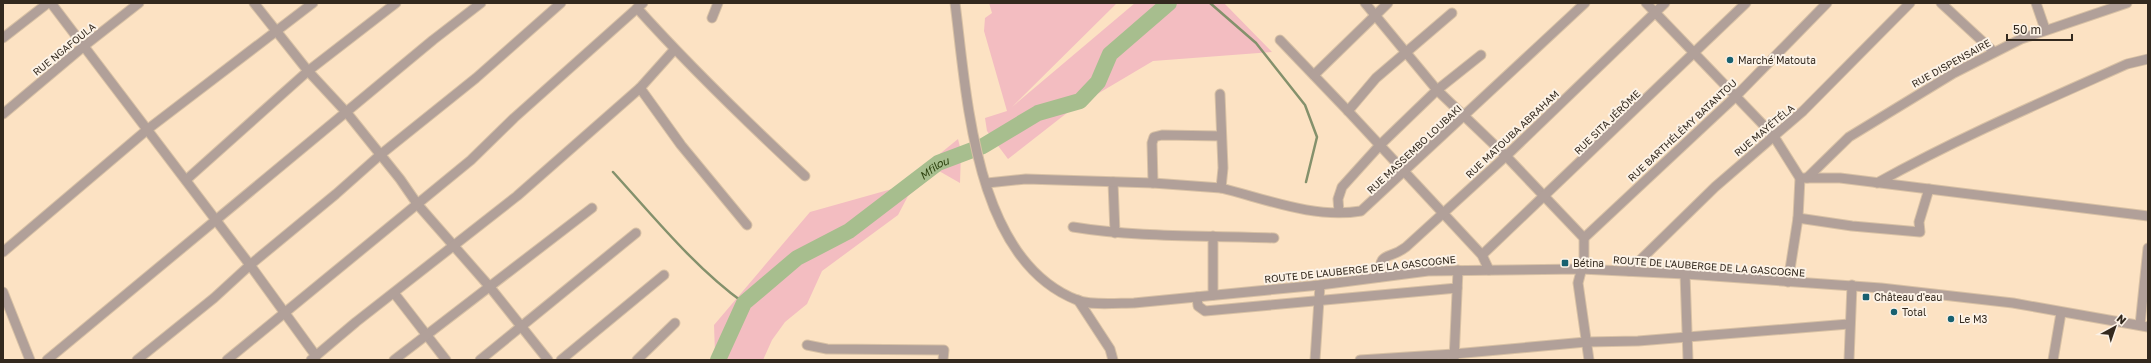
<svg xmlns="http://www.w3.org/2000/svg" width="2151" height="363" viewBox="0 0 2151 363" font-family="'Golos Text',sans-serif">
  <rect width="100%" height="100%" fill="#fce2c3"/>
  <!-- green -->
  <g fill="#f3bdc1">
    <path d="M989,3H1117L1012,107L1135,3H1224L1272,52L1153,61L1072,109L1008,159L987,131L985,118L1007,111L984,31L985,18L992,13Z"/>
    <path d="M958,139L961,151L960,183L939,171L908,196L898,215L822,271L807,304L785,322L772,340L763,360H712L715,353L714,325L810,212L899,187Z"/>
  </g>
  <g fill="none" stroke-linecap="round" stroke-linejoin="round">
    <!-- stream -->
    <g stroke="#84916c" stroke-width="2.5">
      <path d="M1210,3L1256,43L1305,105L1317,137L1306,182"/>
      <path d="M613,172C653,216 696,269 744,303"/>
    </g>
    <!-- river -->
    <path stroke="#a7be8e" stroke-width="16" id="s1" d="M718,360L744,303L797,258L849,231L938,163L983,146L1038,113L1080,101L1098,82L1110,54L1169,3"/>
    <!-- minor casing -->
    <g stroke="#d8c1a5" stroke-width="11">
      <g id="minor">
        <path d="M51,3L250,265L316,356"/>
        <path d="M254,3L308,71L347,113L400,179L418,205L489,286L548,360"/>
        <path d="M955,3C967,96 974,260 1077,300C1092,306 1118,303 1134,303L1320,285L1428,271L1581,269L1685,274L1881,288L2013,303L2148,327"/>
        <path d="M1365,3L1437,90L1506,156L1584,238V260L1578,283L1589,360"/>
        <path d="M1646,3L1773,135L1800,178L1798,218L1788,282"/>
        <path d="M1941,3L1994,52"/>
        <path d="M2036,3L2045,29"/>
        <path d="M637,8C690,67 747,122 805,176"/>
        <path d="M712,18L718,3"/>
        <path d="M3,38L48,3"/>
        <path d="M1280,40L1348,111L1482,255L1489,270"/>
        <path d="M1314,75L1388,3"/>
        <path d="M640,88L681,145L747,225"/>
        <path d="M1348,111L1376,78L1452,13"/>
        <path d="M3,114L84,46L139,3"/>
        <path d="M1800,178H1840L2148,216"/>
        <path d="M1807,178L1849,137L1954,73L2021,39L2127,3"/>
        <path d="M186,180L308,71L396,3"/>
        <path d="M1113,182L1115,233"/>
        <path d="M987,183L1026,179L1153,183L1221,188L1223,168L1220,94"/>
        <path d="M1153,183L1152,143L1154,137L1162,135L1221,136"/>
        <path d="M1877,183C1958,138 2042,102 2127,64L2148,59"/>
        <path d="M1221,188C1266,199 1314,219 1361,211L1585,3"/>
        <path d="M1339,212L1338,199L1342,187L1380,145L1437,90L1481,55"/>
        <path d="M1798,218L1852,226L1920,232L1919,222L1929,189"/>
        <path d="M1073,227C1140,238 1207,235 1274,238"/>
        <path d="M1584,238L1735,97L1827,3"/>
        <path d="M3,252L148,129L313,3"/>
        <path d="M1482,255L1746,3"/>
        <path d="M1629,271L1715,187L1803,111L1910,3"/>
        <path d="M1685,274L1688,360"/>
        <path d="M1379,277C1380,249 1388,261 1406,247L1506,156L1665,3"/>
        <path d="M3,292L30,360"/>
        <path d="M394,293L446,360"/>
        <path d="M1213,295V236"/>
        <path d="M1197,297L1198,306L1205,311L1457,288"/>
        <path d="M1078,300L1110,349L1113,360"/>
        <path d="M2140,325L2148,248"/>
        <path d="M807,345L827,349L944,350L943,360"/>
        <path d="M47,360L433,40L481,3"/>
        <path d="M137,360L214,298L250,265L336,194L380,155L476,78L561,3"/>
        <path d="M227,360L471,160L514,118L643,3"/>
        <path d="M311,360L356,322L517,196L640,88L674,50"/>
        <path d="M394,360L592,208"/>
        <path d="M480,360L636,233"/>
        <path d="M561,360L664,275"/>
        <path d="M637,360L675,323"/>
        <path d="M1315,360L1320,285"/>
        <path d="M1360,360L1454,354L1586,342L1638,341L1849,324"/>
        <path d="M1454,360L1458,270"/>
        <path d="M1849,360L1852,285"/>
        <path d="M2053,360L2061,313"/>
      </g>
    </g>
    <!-- minor -->
    <use href="#minor" stroke="#b1a099" stroke-width="9"/>
  </g>
  <!-- markers -->
  <g fill="#186170" stroke="#fcf2e6" stroke-width="1.5">
    <circle cx="1730" cy="60" r="4"/>
    <rect x="1561" y="259" width="8" height="8" rx="2"/>
    <rect x="1862" y="293" width="8" height="8" rx="2"/>
    <circle cx="1894" cy="312" r="4"/>
    <circle cx="1951" cy="319" r="4"/>
  </g>
  <g text-anchor="middle" dominant-baseline="central" stroke-width="4" stroke-linejoin="round" paint-order="stroke">
    <!-- street labels -->
    <g font-size="10" fill="#33291e" stroke="#fcf2e6">
      <text transform="translate(64 49) rotate(-39)">RUE NGAFOULA</text>
      <text transform="translate(1951 63) rotate(-29)">RUE DISPENSAIRE</text>
      <text transform="translate(1607 122) rotate(-44)">RUE SITA JÉRÔME</text>
      <text transform="translate(1682 130) rotate(-43)">RUE BARTHÉLÉMY BATANTOU</text>
      <text transform="translate(1764 130) rotate(-40)">RUE MAYÉTÉLA</text>
      <text transform="translate(1512 134) rotate(-43)">RUE MATOUBA ABRAHAM</text>
      <text transform="translate(1414 149) rotate(-43)">RUE MASSEMBO LOUBAKI</text>
      <text transform="translate(1709 266) rotate(4)">ROUTE DE L'AUBERGE DE LA GASCOGNE</text>
      <text transform="translate(1360 269) rotate(-6)">ROUTE DE L'AUBERGE DE LA GASCOGNE</text>
    </g>
    <!-- poi labels -->
    <g font-size="10" fill="#33291e" stroke="#fcf2e6" text-anchor="start">
      <text x="1738" y="60">Marché Matouta</text>
      <text x="1573" y="263">Bétina</text>
      <text x="1874" y="297">Château d'eau</text>
      <text x="1902" y="312">Total</text>
      <text x="1959" y="319">Le M3</text>
    </g>
    <!-- water labels -->
    <g font-size="11" font-style="italic" fill="#2d420e" stroke="#fcf2e6">
      <text stroke="none"><textPath href="#s1" startOffset="297">Mfilou</textPath></text>
    </g>
  </g>
  <!-- border -->
  <rect width="2151" height="363" fill="none" stroke="#33291e" stroke-width="8"/>
  <!-- north arrow -->
  <g transform="translate(2115 327) rotate(40)" stroke="#fcf2e6" stroke-width="3" paint-order="stroke">
  <path d="M0-3L7 15L0 10L-7 15Z" fill="#33291e"/>
  <text y="-6" font-size="11" font-weight="bold" text-anchor="middle" fill="#33291e">N</text>
  </g>
  <!-- scale -->
  <path d="M2007 34v6h65v-6" fill="none" stroke="#33291e" stroke-width="2"/>
  <text x="2013" y="34" font-size="12" fill="#33291e" stroke="#fcf2e6" stroke-width="3" paint-order="stroke">50 m</text>
</svg>
